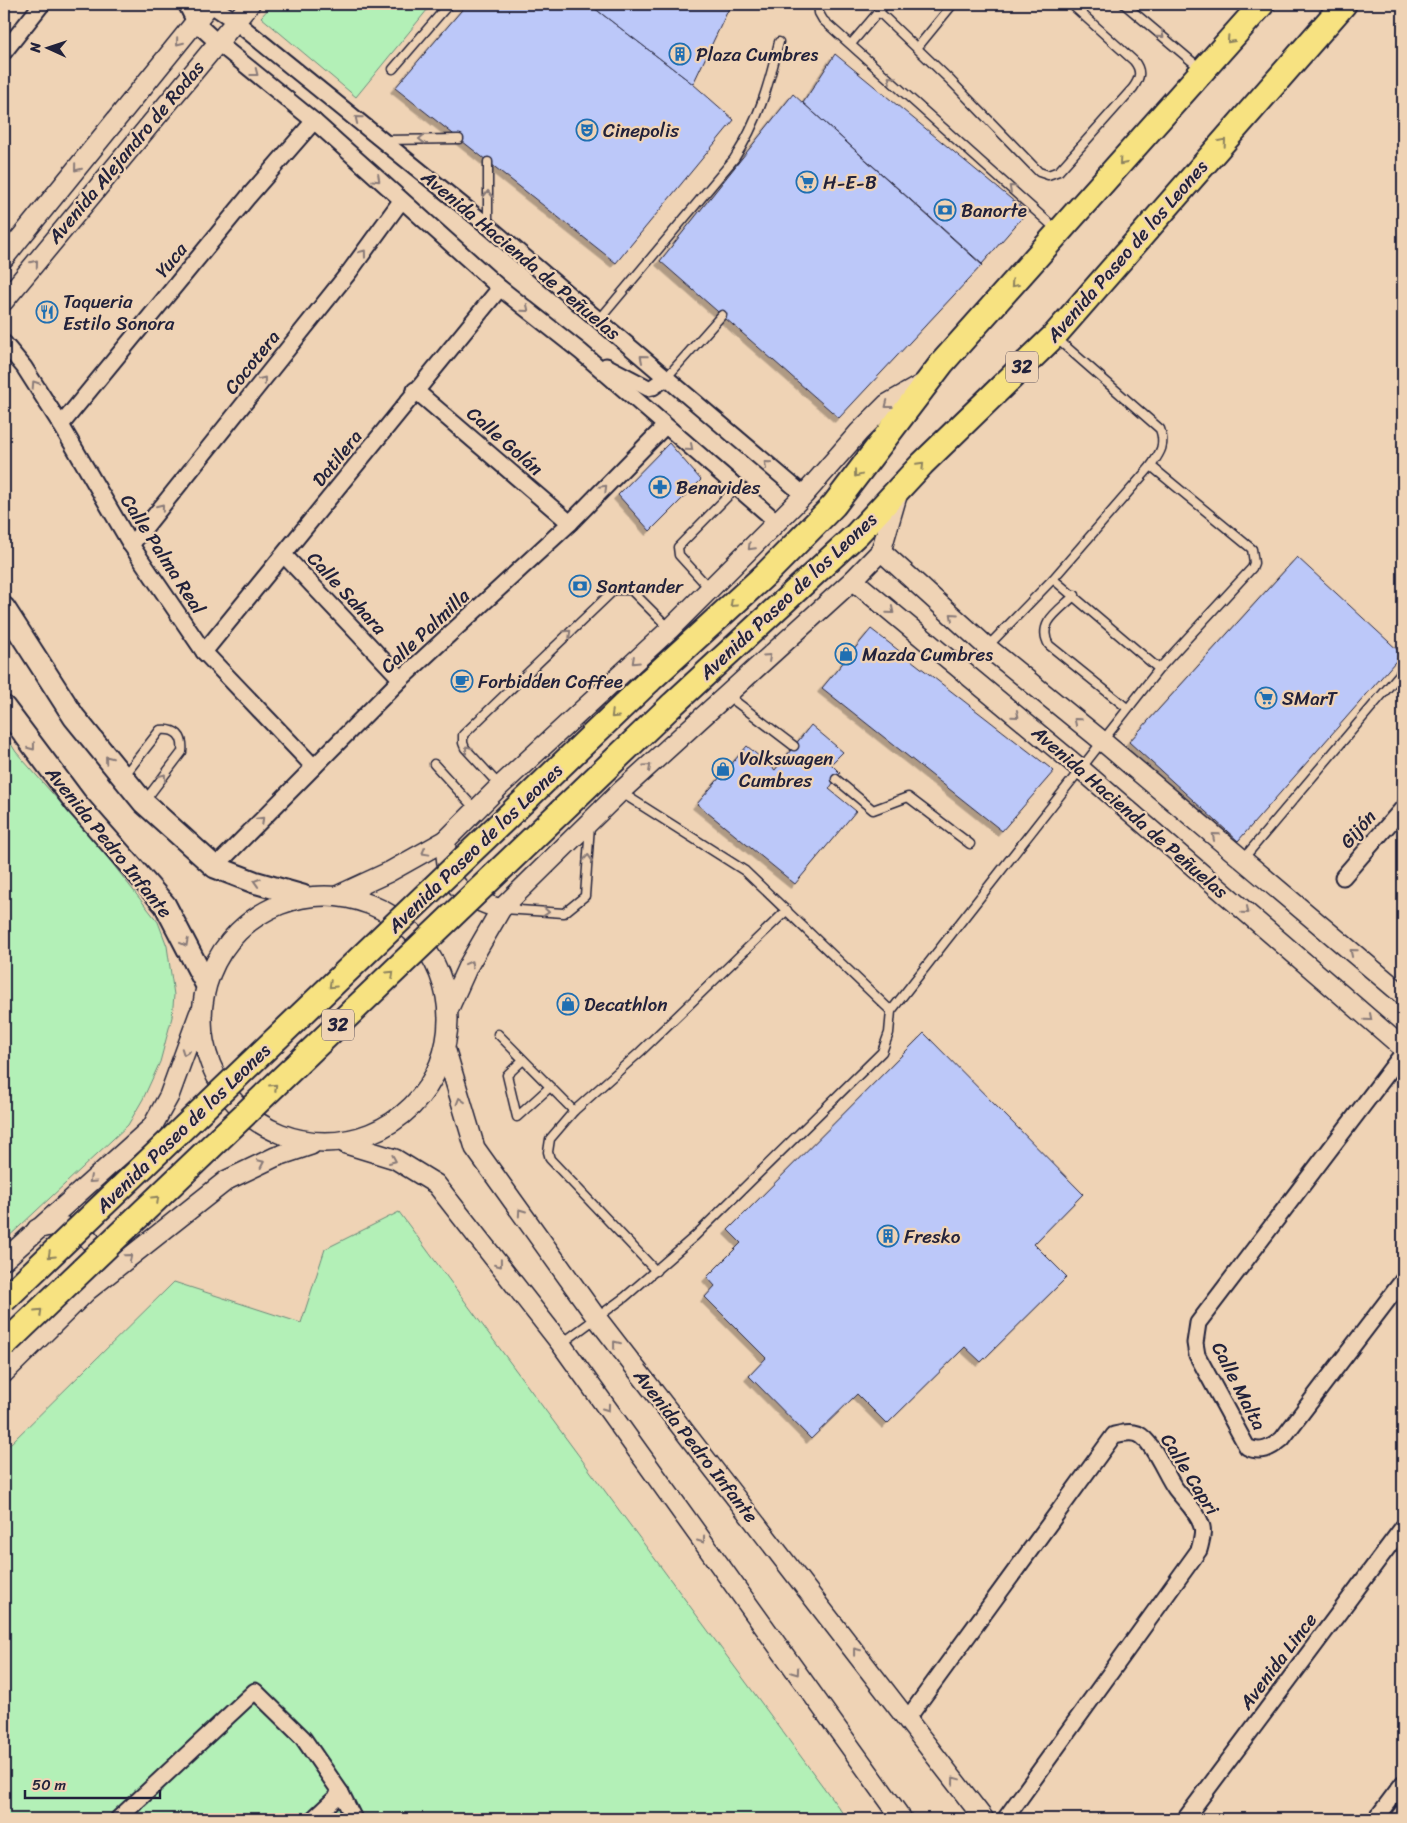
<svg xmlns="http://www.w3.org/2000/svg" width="1407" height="1823" viewBox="0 0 1407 1823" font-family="Sriracha,sans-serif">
  <defs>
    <filter id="shadow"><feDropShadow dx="-4.5" dy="4.5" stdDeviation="0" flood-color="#0004"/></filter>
  </defs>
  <rect width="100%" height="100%" fill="#efd3b5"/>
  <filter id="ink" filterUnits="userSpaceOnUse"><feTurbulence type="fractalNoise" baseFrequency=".02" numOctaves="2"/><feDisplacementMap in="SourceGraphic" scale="10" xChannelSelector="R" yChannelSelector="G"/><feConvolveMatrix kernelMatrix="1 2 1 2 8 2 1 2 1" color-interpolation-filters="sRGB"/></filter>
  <g filter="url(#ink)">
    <!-- green -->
    <g fill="#b3f0b7" stroke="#6a8979">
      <path d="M273,4H432L356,97L261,17Z"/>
      <path d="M4,733L16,752L101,849L158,922L167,946L174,995L172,1017L160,1062L143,1099L128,1125L4,1241Z"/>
      <path d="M399,1212L847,1819H4V1450L174,1282L301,1323L325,1249Z"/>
    </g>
    <!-- building -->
    <g fill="#bcc8f9" stroke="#22223b" filter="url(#shadow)">
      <path d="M467,4H589L693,84L734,120L616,263L395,88Z"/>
      <path d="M589,4H731L693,84Z"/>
      <path d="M835,54L1027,212L982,264L803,103Z"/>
      <path d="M793,94L982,265L839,418L660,261Z"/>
      <path d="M669,443L701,480L650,531L618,495Z"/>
      <path d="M1297,557L1402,654L1238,841L1129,742Z"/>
      <path d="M871,629L1054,771L1002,831L822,688Z"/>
      <path d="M811,725L843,752L831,764L840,773L829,789L856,811L795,884L697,804L747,746L775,770Z"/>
      <path d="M924,1033L1083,1194L1034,1244L1067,1277L981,1362L965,1347L887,1424L857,1394L811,1439L749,1376L766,1358L705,1297L715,1286L707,1277L741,1243L728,1230Z"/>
    </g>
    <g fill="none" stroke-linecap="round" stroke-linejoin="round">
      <!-- service casing -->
      <g stroke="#22223b" stroke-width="11">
        <g id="service">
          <path d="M818,4L819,13L823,20L1057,230"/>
          <path d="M1124,4L1201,69"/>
          <path d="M878,11L951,81L1039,172L1048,175L1059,171L1133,88C1140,78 1142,71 1134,61L1071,4"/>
          <path d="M851,44L885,4"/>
          <path d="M917,48L953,4"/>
          <path d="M393,69L449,4"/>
          <path d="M384,140L459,139"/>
          <path d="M488,226V162"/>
          <path d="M599,320L734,159C758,122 769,85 779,42"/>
          <path d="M1055,337L1160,429C1166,445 1160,453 1151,466"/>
          <path d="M666,378L722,315"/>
          <path d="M1053,579L1159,669"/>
          <path d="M710,589L679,555L678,547L736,488"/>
          <path d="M1075,595C1060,610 1036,623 1049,645L1127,708"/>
          <path d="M727,695L794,746"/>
          <path d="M434,764L476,810"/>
          <path d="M124,776L160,730C176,728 184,736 182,752L144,802"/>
          <path d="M836,779L873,810L908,797L970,844"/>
          <path d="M500,786L465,748L463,743V735L614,590H631L669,628"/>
          <path d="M622,793L745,871L891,1011"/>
          <path d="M1243,859L1403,670"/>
          <path d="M504,909L564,913L585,896L590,825"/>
          <path d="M498,1034L574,1111"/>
          <path d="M523,1060L507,1075L517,1117L550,1087"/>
          <path d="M656,1271L550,1159L548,1152L550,1139L574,1111L640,1052L787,910"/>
          <path d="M561,1344L625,1297L695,1236L882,1052L889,1033L891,1011L1159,669L1252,568L1254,563L1252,549L1151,466L1053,579L987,647"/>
        </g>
      </g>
      <!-- minor casing -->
      <g stroke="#22223b" stroke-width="19">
        <g id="minor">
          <path d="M186,4L195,22L217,42L314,121L500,288L581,352L777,522"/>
          <path d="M210,4L235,21L488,226L804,495"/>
          <path d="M4,52L42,4"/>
          <path d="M4,343L24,367L61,425L131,545L204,652L314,767"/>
          <path d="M606,366L648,388L653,387L666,378"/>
          <path d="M415,390L570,523"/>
          <path d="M61,425L248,197L314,121"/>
          <path d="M131,545L350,271L401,201"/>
          <path d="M284,555L401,679"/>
          <path d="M204,652L500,288"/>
          <path d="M215,867L401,679L570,523L665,426"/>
          <path d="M1343,877L1403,808"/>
          <path d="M1403,1053L1198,1323L1195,1343L1197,1355L1247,1447C1261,1454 1271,1448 1282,1439L1403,1280"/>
          <path d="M908,1718L1114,1435C1122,1433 1130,1431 1138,1434C1153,1441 1165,1474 1175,1488C1184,1500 1198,1512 1202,1527C1204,1535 1201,1542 1199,1550L1005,1819"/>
          <path d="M118,1819L255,1691L303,1738L341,1793L354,1819"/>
          <path d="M313,1819L341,1793"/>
          <path d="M1185,1819L1403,1527"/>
          <path d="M1376,1819L1403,1783"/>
        </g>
      </g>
      <!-- tertiary casing -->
      <g stroke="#22223b" stroke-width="22">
        <g id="tertiary">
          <path d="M4,258L210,4"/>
          <path d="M4,301L250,4"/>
          <path d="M881,551L987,647L1101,740L1403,995"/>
          <path d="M853,580L1082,770L1403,1048"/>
          <path d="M446,840C443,883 462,898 501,909"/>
          <path d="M339,895L389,872L446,840L500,786L670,629L804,495L859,432L887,404L924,383"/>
          <circle cx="325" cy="1019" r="123"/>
          <path d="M449,1008L468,966L501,909L620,792L853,580L881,551L899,489"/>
          <path d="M446,1051L475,1148L596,1317L984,1819"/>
          <path d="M346,1144L395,1159L436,1184L561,1344L902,1819"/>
          <path d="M37,1229C65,1219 102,1233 96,1268"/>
          <path d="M4,1260L152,1127L169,1096L199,1014"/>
          <path d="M4,1373L88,1290L227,1180L275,1157L311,1145"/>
        </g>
      </g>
      <!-- secondary casing -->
      <g stroke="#22223b" stroke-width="25">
        <g id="secondary">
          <path d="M4,608L74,717L144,803L215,867L254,882L303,896"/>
          <path d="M4,707L76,803L165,905L205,982"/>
        </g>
      </g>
      <!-- primary casing -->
      <g stroke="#22223b" stroke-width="28">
        <g id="primary">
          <path d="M649,681L766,574L834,505L942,363L1262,4"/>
          <path d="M672,705L857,534L922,464L1054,336L1344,4"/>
        </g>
      </g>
      <!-- service -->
      <use href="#service" stroke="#efd3b5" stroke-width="8"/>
      <!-- minor -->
      <use href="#minor" stroke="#efd3b5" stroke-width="15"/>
      <!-- tertiary -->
      <use href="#tertiary" stroke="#efd3b5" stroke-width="19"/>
      <!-- secondary -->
      <use href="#secondary" stroke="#efd3b5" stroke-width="21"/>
      <!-- primary -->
      <use href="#primary" stroke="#f7e281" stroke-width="24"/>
      <!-- primary-bridge casing -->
      <g stroke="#22223b" stroke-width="28" stroke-linecap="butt">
        <g id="primary-bridge">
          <path d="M4,1300L649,681"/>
          <path d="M4,1345L672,705"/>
        </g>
      </g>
      <!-- primary-bridge -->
      <use href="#primary-bridge" stroke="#f7e281" stroke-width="24"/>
    </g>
    <!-- one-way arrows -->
    <defs><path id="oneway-chevron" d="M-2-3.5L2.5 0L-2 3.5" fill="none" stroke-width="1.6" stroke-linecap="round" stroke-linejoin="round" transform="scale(1.25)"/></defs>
    <g stroke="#887a78">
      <use href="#oneway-chevron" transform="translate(1161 35) rotate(40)"/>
      <use href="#oneway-chevron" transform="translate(179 42) rotate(129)"/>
      <use href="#oneway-chevron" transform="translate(255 73) rotate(38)"/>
      <use href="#oneway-chevron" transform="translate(891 79) rotate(-138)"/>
      <use href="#oneway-chevron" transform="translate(358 119) rotate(-141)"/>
      <use href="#oneway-chevron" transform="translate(422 139) rotate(179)"/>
      <use href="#oneway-chevron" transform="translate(77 168) rotate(129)"/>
      <use href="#oneway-chevron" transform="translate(377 179) rotate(43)"/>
      <use href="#oneway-chevron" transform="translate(1012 188) rotate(-138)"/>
      <use href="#oneway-chevron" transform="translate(488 194) rotate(-90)"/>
      <use href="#oneway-chevron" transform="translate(363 253) rotate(-53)"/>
      <use href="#oneway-chevron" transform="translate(35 263) rotate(-51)"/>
      <use href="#oneway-chevron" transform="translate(526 309) rotate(39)"/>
      <use href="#oneway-chevron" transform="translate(643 358) rotate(-139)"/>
      <use href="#oneway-chevron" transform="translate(263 380) rotate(-51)"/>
      <use href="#oneway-chevron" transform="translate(35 384) rotate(-123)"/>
      <use href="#oneway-chevron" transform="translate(888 405) rotate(142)"/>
      <use href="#oneway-chevron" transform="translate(690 448) rotate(41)"/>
      <use href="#oneway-chevron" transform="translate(767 464) rotate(-140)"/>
      <use href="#oneway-chevron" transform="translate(604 488) rotate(-45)"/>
      <use href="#oneway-chevron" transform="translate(161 507) rotate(-51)"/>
      <use href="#oneway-chevron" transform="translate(751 547) rotate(135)"/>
      <use href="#oneway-chevron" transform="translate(891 611) rotate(40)"/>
      <use href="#oneway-chevron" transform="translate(953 616) rotate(-138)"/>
      <use href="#oneway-chevron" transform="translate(568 633) rotate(-44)"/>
      <use href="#oneway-chevron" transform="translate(768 657) rotate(-42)"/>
      <use href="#oneway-chevron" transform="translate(635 661) rotate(137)"/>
      <use href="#oneway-chevron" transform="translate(1016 715) rotate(40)"/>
      <use href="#oneway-chevron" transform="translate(1077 721) rotate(-141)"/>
      <use href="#oneway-chevron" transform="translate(32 747) rotate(52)"/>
      <use href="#oneway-chevron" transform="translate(468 749) rotate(-127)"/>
      <use href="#oneway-chevron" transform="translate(108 759) rotate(-129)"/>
      <use href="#oneway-chevron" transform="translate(648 767) rotate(-42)"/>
      <use href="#oneway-chevron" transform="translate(163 777) rotate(-53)"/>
      <use href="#oneway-chevron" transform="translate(261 820) rotate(-45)"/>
      <use href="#oneway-chevron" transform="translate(1215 836) rotate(-140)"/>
      <use href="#oneway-chevron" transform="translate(425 852) rotate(151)"/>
      <use href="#oneway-chevron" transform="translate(588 858) rotate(-86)"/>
      <use href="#oneway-chevron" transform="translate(257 882) rotate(-163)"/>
      <use href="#oneway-chevron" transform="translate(1246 911) rotate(41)"/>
      <use href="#oneway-chevron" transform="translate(546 912) rotate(4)"/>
      <use href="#oneway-chevron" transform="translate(185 943) rotate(62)"/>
      <use href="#oneway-chevron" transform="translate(1353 952) rotate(-140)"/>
      <use href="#oneway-chevron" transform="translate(470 964) rotate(-62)"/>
      <use href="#oneway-chevron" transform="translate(1369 1018) rotate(41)"/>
      <use href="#oneway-chevron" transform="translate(185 1052) rotate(110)"/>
      <use href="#oneway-chevron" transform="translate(460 1101) rotate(-107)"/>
      <use href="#oneway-chevron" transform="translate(393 1160) rotate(23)"/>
      <use href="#oneway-chevron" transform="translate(261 1163) rotate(-25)"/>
      <use href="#oneway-chevron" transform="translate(92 1180) rotate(138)"/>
      <use href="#oneway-chevron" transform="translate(521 1212) rotate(-125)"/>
      <use href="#oneway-chevron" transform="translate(129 1257) rotate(-39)"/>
      <use href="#oneway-chevron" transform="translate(499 1264) rotate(52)"/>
      <use href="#oneway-chevron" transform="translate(616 1344) rotate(-128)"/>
      <use href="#oneway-chevron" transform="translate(607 1408) rotate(54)"/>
      <use href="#oneway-chevron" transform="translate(702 1540) rotate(54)"/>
      <use href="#oneway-chevron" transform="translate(856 1651) rotate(-128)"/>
      <use href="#oneway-chevron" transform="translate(796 1672) rotate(54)"/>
      <use href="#oneway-chevron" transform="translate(955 1780) rotate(-127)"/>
    </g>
    <g stroke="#8c825e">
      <use href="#oneway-chevron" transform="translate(1230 40) rotate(132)"/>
      <use href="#oneway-chevron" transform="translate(1223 142) rotate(-49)"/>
      <use href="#oneway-chevron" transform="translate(1122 162) rotate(131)"/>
      <use href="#oneway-chevron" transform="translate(1014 284) rotate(132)"/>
      <use href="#oneway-chevron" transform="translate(921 465) rotate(-46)"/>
      <use href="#oneway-chevron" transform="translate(857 474) rotate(127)"/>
      <use href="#oneway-chevron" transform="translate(733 604) rotate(138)"/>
      <use href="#oneway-chevron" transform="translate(614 715) rotate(136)"/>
      <use href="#oneway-chevron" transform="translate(391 974) rotate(-44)"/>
      <use href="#oneway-chevron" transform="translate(332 985) rotate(136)"/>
      <use href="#oneway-chevron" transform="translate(274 1087) rotate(-44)"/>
      <use href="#oneway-chevron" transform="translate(156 1199) rotate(-44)"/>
      <use href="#oneway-chevron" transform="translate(51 1255) rotate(136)"/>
      <use href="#oneway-chevron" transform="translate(39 1312) rotate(-44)"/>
    </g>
  </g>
  <!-- icons -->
  <defs>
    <g id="building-ring" transform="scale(1.125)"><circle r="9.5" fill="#efd3b5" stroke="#1f6fb2" stroke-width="1.5"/><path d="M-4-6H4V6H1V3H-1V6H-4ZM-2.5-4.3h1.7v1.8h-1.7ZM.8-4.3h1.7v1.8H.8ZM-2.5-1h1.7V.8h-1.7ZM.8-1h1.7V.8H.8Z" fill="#1f6fb2"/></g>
    <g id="theatre-ring" transform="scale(1.125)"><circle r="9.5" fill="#efd3b5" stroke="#1f6fb2" stroke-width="1.5"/><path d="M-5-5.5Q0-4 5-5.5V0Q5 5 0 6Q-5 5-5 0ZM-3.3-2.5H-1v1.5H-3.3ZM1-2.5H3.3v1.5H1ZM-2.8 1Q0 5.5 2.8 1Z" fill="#1f6fb2"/></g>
    <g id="supermarket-ring" transform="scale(1.125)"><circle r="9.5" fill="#efd3b5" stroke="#1f6fb2" stroke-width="1.5"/><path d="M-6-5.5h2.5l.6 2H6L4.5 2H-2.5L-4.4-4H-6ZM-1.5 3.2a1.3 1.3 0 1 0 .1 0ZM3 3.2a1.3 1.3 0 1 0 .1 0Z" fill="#1f6fb2"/></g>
    <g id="bank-ring" transform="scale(1.125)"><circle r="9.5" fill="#efd3b5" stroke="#1f6fb2" stroke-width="1.5"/><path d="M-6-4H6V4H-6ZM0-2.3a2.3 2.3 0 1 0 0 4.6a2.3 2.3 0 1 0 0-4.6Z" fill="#1f6fb2"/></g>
    <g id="restaurant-ring" transform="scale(1.125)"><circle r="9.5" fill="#efd3b5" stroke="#1f6fb2" stroke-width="1.5"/><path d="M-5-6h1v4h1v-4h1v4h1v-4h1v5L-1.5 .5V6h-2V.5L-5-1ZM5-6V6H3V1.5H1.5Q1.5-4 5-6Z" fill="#1f6fb2"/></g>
    <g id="pharmacy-ring" transform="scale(1.125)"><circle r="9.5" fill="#efd3b5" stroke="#1f6fb2" stroke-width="1.5"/><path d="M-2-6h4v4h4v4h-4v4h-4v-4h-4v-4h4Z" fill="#1f6fb2"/></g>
    <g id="shop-ring" transform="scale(1.125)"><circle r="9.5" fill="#efd3b5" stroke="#1f6fb2" stroke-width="1.5"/><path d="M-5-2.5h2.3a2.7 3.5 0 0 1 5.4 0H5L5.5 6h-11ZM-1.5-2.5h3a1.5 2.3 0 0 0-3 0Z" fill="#1f6fb2"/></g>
    <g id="cafe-ring" transform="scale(1.125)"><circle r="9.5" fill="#efd3b5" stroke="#1f6fb2" stroke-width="1.5"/><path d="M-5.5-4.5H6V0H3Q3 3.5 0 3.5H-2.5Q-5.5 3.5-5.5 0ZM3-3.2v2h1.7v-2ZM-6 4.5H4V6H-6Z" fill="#1f6fb2"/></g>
  </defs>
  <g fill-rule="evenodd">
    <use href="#building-ring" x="680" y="54"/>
    <use href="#theatre-ring" x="587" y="130"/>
    <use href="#supermarket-ring" x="807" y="182"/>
    <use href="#bank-ring" x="945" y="210"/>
    <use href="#restaurant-ring" x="47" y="312"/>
    <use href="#pharmacy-ring" x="660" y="487"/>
    <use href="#bank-ring" x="580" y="586"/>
    <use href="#shop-ring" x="846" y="654"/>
    <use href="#cafe-ring" x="462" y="681"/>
    <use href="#supermarket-ring" x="1266" y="698"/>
    <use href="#shop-ring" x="723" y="769"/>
    <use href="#shop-ring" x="568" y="1004"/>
    <use href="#building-ring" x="888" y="1236"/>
  </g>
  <g text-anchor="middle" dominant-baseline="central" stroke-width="4.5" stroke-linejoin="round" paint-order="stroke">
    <!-- shield labels -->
    <g fill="#efd3b5" stroke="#605760" stroke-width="1">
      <rect x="1006" y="351.5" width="32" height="31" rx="4"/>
      <rect x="322" y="1009.5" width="32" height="31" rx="4"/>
    </g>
    <g font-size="18" font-weight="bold" fill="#22223b">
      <text x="1022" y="367">32</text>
      <text x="338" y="1025">32</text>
    </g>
    <!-- poi labels -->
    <g font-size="19" fill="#22223b" stroke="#efd3b5" text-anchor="start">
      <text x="696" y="54">Plaza Cumbres</text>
      <text x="603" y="130">Cinepolis</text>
      <text x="823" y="182">H-E-B</text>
      <text x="961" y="210">Banorte</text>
      <text x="63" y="301">Taqueria<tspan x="63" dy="22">Estilo Sonora</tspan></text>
      <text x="676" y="487">Benavides</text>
      <text x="596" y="586">Santander</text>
      <text x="862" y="654">Mazda Cumbres</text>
      <text x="478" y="681">Forbidden Coffee</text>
      <text x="1282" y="698">SMarT</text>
      <text x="739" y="758">Volkswagen<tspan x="739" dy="22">Cumbres</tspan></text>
      <text x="584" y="1004">Decathlon</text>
      <text x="904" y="1236">Fresko</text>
    </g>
    <!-- street labels -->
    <g font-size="19" fill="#22223b" stroke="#efd3b5">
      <text transform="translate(126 152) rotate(-50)">Avenida Alejandro de Rodas</text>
      <text transform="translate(1127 251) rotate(-49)">Avenida Paseo de los Leones</text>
      <text transform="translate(521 255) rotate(40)">Avenida Hacienda de Peñuelas</text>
      <text transform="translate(171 260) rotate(-51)">Yuca</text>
      <text transform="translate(252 362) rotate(-51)">Cocotera</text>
      <text transform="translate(505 441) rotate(41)">Calle Golán</text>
      <text transform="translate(337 458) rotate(-51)">Datilera</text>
      <text transform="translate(163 554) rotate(57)">Calle Palma Real</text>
      <text transform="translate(347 593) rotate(47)">Calle Sahara</text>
      <text transform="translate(788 596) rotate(-43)">Avenida Paseo de los Leones</text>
      <text transform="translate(425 631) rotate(-43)">Calle Palmilla</text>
      <text transform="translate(1130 812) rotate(41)">Avenida Hacienda de Peñuelas</text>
      <text transform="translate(1358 829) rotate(-49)">Gijón</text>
      <text transform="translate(109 842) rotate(51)">Avenida Pedro Infante</text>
      <text transform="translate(475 848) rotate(-44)">Avenida Paseo de los Leones</text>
      <text transform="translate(183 1128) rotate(-44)">Avenida Paseo de los Leones</text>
      <text transform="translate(1239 1386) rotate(63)">Calle Malta</text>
      <text transform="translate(696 1446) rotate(52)">Avenida Pedro Infante</text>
      <text transform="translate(1190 1474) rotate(58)">Calle Capri</text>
      <text transform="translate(1278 1661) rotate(-53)">Avenida Lince</text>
    </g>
  </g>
  <!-- margin -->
  <rect width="1407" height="1823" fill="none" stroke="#efd3b5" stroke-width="20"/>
  <rect x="10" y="10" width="1387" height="1803" fill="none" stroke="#22223b" stroke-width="2" filter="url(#ink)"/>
  <!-- north arrow -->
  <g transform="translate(48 48) rotate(273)" stroke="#efd3b5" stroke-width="4" paint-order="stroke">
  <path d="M0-4L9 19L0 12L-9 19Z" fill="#22223b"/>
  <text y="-8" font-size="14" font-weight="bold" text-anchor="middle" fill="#22223b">N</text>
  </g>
  <!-- scale -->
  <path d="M25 1790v8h135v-8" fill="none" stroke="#22223b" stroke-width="2.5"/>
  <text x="32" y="1790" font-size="15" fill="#22223b" stroke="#efd3b5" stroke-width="4" paint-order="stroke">50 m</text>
</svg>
